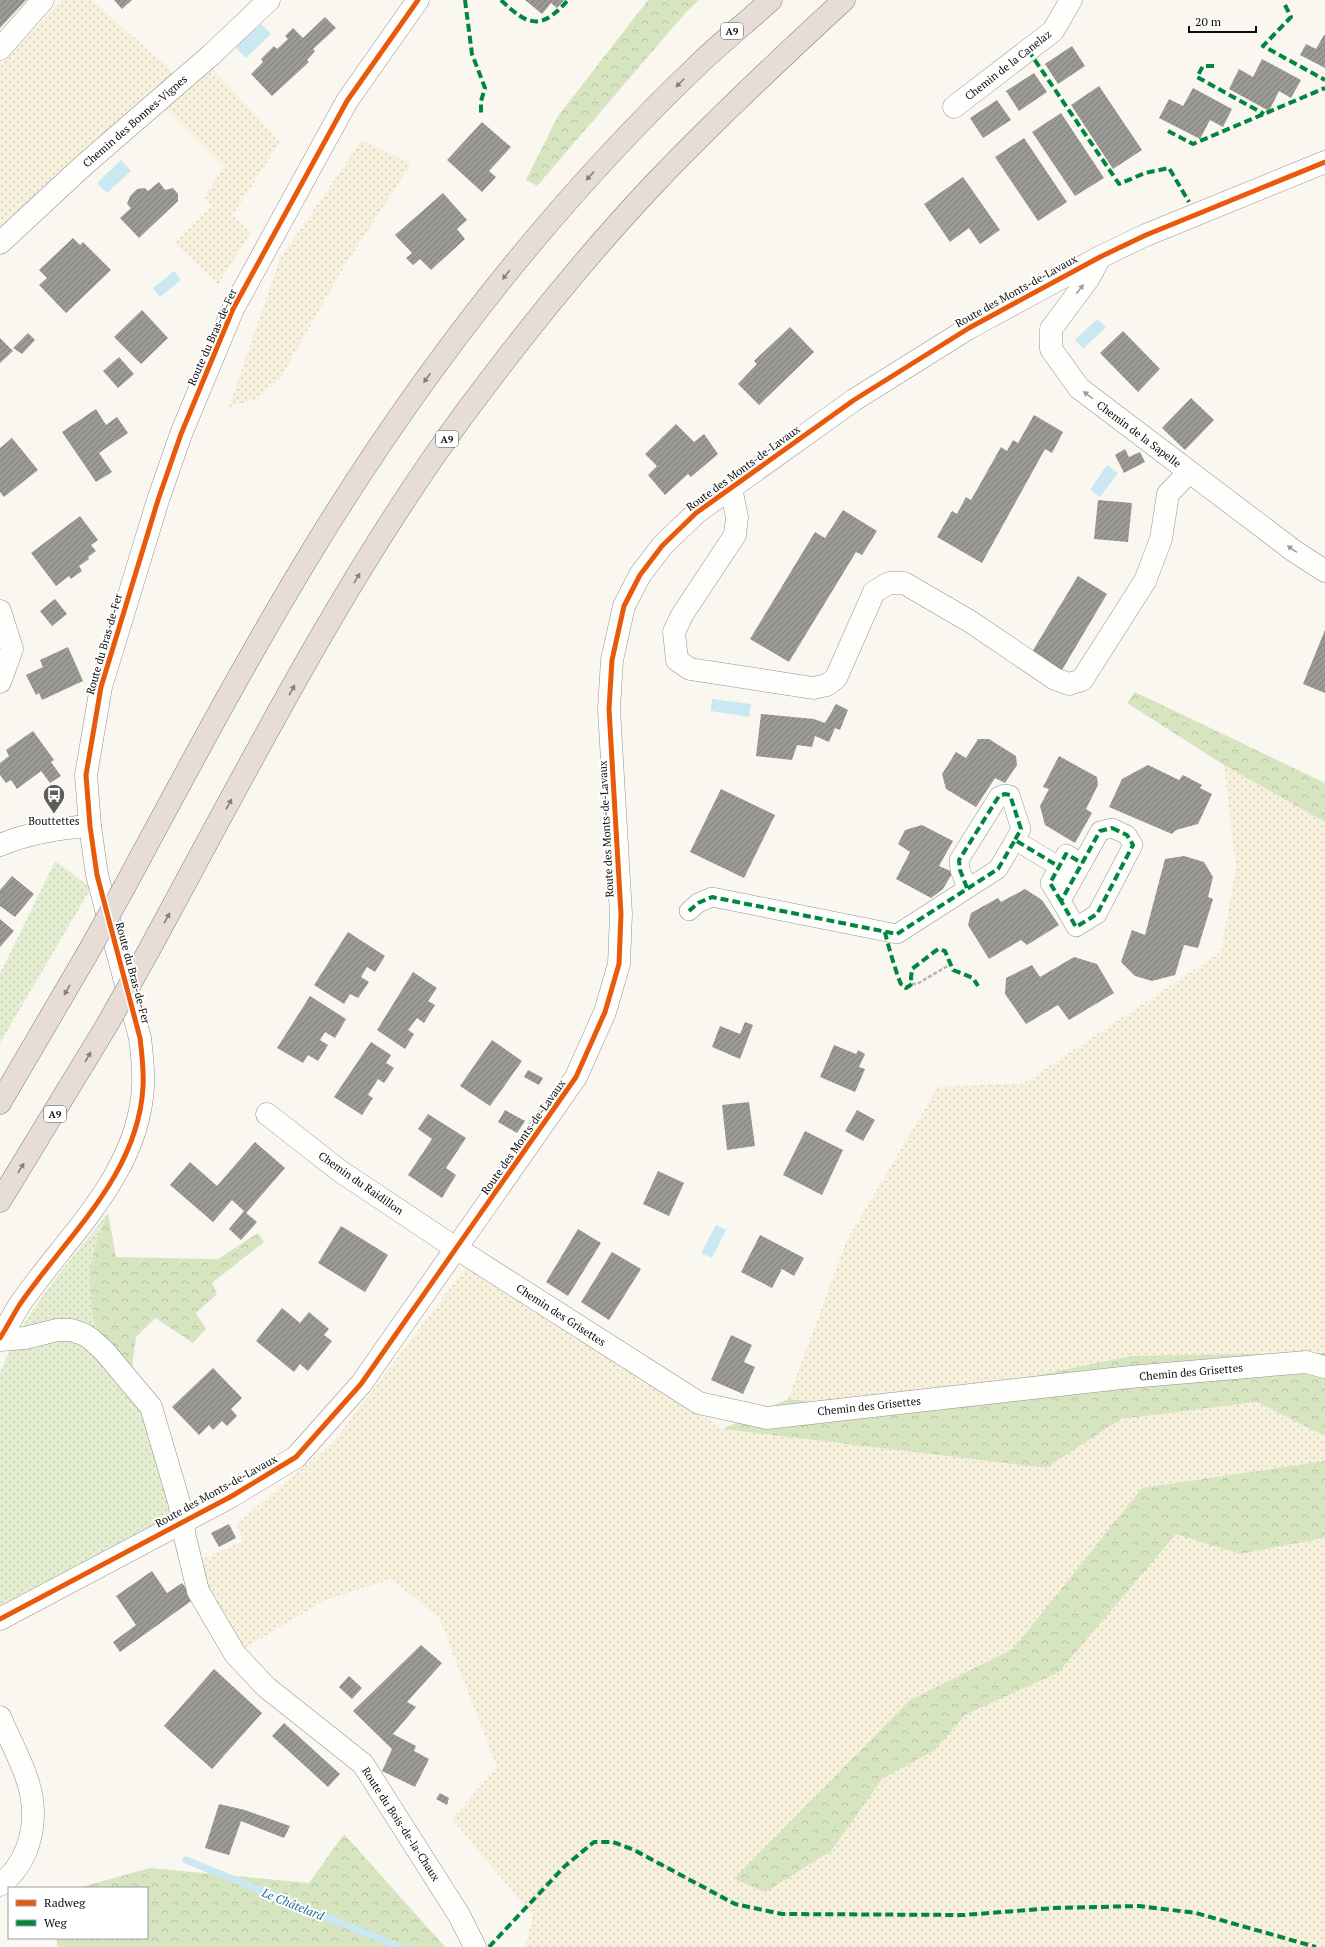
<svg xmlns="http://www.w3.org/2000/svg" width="1325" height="1947" viewBox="0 0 1325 1947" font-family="'PT Serif',serif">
  <defs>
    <pattern id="farmland-dots" width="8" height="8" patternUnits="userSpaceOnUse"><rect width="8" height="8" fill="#f6f0dd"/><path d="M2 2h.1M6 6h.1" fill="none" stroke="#d2cdbc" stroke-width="1.8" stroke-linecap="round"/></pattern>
    <pattern id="grass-dots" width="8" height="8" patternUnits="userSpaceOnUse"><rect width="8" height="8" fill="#e5edd1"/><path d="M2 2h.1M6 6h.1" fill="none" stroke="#c3cab2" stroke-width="1.8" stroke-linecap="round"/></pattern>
    <pattern id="forest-crowns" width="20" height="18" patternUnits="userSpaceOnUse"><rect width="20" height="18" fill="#d7e4c0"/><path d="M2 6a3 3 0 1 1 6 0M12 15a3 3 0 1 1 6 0" fill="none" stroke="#b7c2a4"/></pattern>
    <pattern id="building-hatch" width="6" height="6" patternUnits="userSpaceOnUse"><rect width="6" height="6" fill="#9c9a96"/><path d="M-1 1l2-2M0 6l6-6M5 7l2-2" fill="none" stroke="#7e7c79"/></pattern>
  </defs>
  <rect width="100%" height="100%" fill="#faf7f0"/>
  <!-- farmland -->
  <g fill="url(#farmland-dots)">
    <path d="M61,0H91L179,77L0,234V67Z"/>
    <path d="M210,66L280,142L232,216L251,232L218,284L175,243L212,206L204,197L224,167L165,108Z"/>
    <path d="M362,140L411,164L340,273L280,379L254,400L229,407L280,259Z"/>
    <path d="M1224,765L1325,822V1353L1130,1356L875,1409L788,1399L847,1240L938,1087L1024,1083L1221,952L1236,868Z"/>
    <path d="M467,1266L723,1429L1046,1468L1121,1419L1257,1402L1325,1436V1461L1142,1488L1013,1649L910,1700L831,1851L882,1779L935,1750L965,1715L1059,1672L1176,1533L1240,1554L1325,1538V1947H525L533,1916L452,1819L497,1767L439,1617L391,1579L325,1600L235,1654L191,1564L243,1541L237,1524L334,1441Z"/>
  </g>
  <!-- grass -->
  <g fill="url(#grass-dots)">
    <path d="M55,861L91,888L0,1043V974Z"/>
    <path d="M108,1213L98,1237L93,1317L151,1407L183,1522L0,1619V1373C22,1313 69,1263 108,1213Z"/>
  </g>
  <!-- forest -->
  <g fill="url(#forest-crowns)">
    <path d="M648,0H699L687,11L537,186L526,180L558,116Z"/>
    <path d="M1135,692L1325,783V822L1224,765L1127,703Z"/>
    <path d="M108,1213L116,1257L218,1259L258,1233L264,1242L212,1283L217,1294L196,1313L206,1329L193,1343L155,1318L136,1337L130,1382L106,1346L93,1317L89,1272L98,1237Z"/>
    <path d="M1325,1353V1436L1257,1402L1121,1419L1046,1468L723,1429L788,1399L875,1409L1130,1356Z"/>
    <path d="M1325,1461V1538L1240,1554L1176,1534L1059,1672L965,1715L935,1750L882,1779L831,1851L765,1892L734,1879L910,1700L1013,1649L1142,1488Z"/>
    <path d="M344,1834L445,1947H62L57,1946V1938H147V1888H78L150,1868L309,1883Z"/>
  </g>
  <!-- water -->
  <g fill="#c9e8f1">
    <path d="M261,24L271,34L246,58L236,48Z"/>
    <path d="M121,160L131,171L107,193L97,183Z"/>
    <path d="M174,271L181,280L160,297L153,288Z"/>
    <path d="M1097,319L1106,327L1083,349L1075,340Z"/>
    <path d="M1107,465L1118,473L1100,497L1090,490Z"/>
    <path d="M712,699L751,704L749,717L711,711Z"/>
    <path d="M716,1225L726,1230L712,1258L701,1253Z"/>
  </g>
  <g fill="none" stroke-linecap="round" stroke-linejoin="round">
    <!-- stream -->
    <path stroke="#c9e8f1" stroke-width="7" d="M186,1860L400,1947"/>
  </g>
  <!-- building -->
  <g fill="url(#building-hatch)">
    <path d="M0,0H26L0,28Z"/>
    <path d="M114,0H132L122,9Z"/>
    <path d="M525,0H564L557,8L551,3L542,14Z"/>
    <path d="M325,17L336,28L313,49L315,51L307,60L309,62L272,96L251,74L263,62L261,59L274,46L277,49L288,39L285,36L293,28L303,38Z"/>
    <path d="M1324,35H1325V68L1300,55L1306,44L1316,49Z"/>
    <path d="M1072,46L1085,66L1058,84L1045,64Z"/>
    <path d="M1262,59L1301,80L1291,98L1279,91L1269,111L1229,89L1239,69L1253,77Z"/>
    <path d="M1034,73L1047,92L1019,111L1006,91Z"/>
    <path d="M1099,86L1142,150L1113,169L1071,105Z"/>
    <path d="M1193,88L1232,109L1223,127L1210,120L1200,139L1159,118L1169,99L1183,106Z"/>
    <path d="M997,100L1011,120L983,138L970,118Z"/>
    <path d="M1061,113L1104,178L1075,196L1032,132Z"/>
    <path d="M482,122L511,147L489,171L496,177L482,192L447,160Z"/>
    <path d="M1024,138L1067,202L1038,221L995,157Z"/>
    <path d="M963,177L1000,230L980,244L969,228L950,242L924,204Z"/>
    <path d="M159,182L165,190L173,188L178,194V201L139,238L120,218L131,208L127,204L130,196L137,189L145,188L148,191Z"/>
    <path d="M443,193L467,220L457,229L465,239L431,270L420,259L413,265L406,258L412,253L395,235Z"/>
    <path d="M73,238L80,245L83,242L111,270L66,313L39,285L47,278L39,270Z"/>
    <path d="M142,310L168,338L141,364L114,337Z"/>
    <path d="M790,327L814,352L759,405L738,384L757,364L754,361Z"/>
    <path d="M1123,331L1160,369L1138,392L1100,353Z"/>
    <path d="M28,333L35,340L22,354L13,348Z"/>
    <path d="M0,338L13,351L0,363Z"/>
    <path d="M119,357L134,374L118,388L103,371Z"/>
    <path d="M1191,398L1214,420L1185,450L1162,428Z"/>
    <path d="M96,409L106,425L117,417L128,433L99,453L112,472L96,482L62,432Z"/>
    <path d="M1034,415L1063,432L1052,453L1045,449L982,563L937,537L952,511L957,514L966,497L971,500L1001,447L1007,451L1013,440L1018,443Z"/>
    <path d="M676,424L694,442L704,434L718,454L691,477L688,474L665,495L648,475L657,466L645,454Z"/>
    <path d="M12,438L38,470L4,497L0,492V448Z"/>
    <path d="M1125,449L1129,457L1140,452L1145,462L1124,473L1115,455Z"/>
    <path d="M1098,500L1132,503L1128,542L1094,539Z"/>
    <path d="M843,510L877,531L862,555L856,552L789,662L750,639L815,532L825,538Z"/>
    <path d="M80,516L98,540L91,545L96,551L88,557L89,559L79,566L82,571L71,579L69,576L56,586L31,553Z"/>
    <path d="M1078,576L1107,594L1062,670L1032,652Z"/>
    <path d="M55,599L67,614L52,626L40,611Z"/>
    <path d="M1325,630V693L1303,684Z"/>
    <path d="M68,647L83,681L42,700L39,693L36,695L26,675L43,667L40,660Z"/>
    <path d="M836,704L848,710L840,730L835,728L829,742L815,736L812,747L797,745L792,760L756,756L761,714L814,719L825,723Z"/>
    <path d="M33,731L54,760L51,762L61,776L50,783L41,771L17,789L11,780L6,783L0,775V763L9,756L6,750Z"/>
    <path d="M978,739H989L1016,756L1017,765L1005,783L995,778L976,807L946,789L942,774L956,752L966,758Z"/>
    <path d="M1059,756L1097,777L1098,785L1086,809L1092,813L1075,843L1045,825L1040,806L1049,789L1043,787Z"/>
    <path d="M1148,765L1179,780L1183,775L1202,785L1200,788L1212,794L1198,824L1176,830L1172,834L1109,807L1122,779Z"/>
    <path d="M721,789L775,815L744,878L690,852Z"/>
    <path d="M922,825L953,841L939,866L953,872L943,889L931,898L896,879L910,852L898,844L905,830Z"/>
    <path d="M1184,856L1204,862L1213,877L1208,897L1213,899L1198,948L1184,945L1175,975L1152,981L1135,976L1121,962L1132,930L1145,935L1165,859Z"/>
    <path d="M12,876L34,894L15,917L0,906V890Z"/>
    <path d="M1025,889L1042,900L1059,925L1027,945L1021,940L989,959L968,925L971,913L998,898L1001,902Z"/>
    <path d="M0,919L14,931L0,947Z"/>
    <path d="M348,932L385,956L375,972L367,967L361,977L369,982L358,998L350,994L344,1004L314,985Z"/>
    <path d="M1074,957L1097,964L1114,993L1069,1020L1058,1005L1026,1024L1005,994L1006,978L1032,965L1040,977Z"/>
    <path d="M413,972L437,988L428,1001L435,1005L424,1023L417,1018L408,1030L414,1034L405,1049L377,1030Z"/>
    <path d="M310,996L346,1019L335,1038L325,1032L320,1040L328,1045L318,1061L308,1055L303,1063L277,1048Z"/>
    <path d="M745,1022L753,1025L740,1059L712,1047L720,1026L740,1034Z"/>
    <path d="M492,1040L522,1061L490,1106L460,1086Z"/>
    <path d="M371,1042L391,1055L386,1063L394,1068L384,1083L378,1079L368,1095L373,1098L362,1115L334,1097Z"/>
    <path d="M834,1045L856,1054L858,1050L865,1054L859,1067L865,1069L855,1092L820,1077Z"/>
    <path d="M528,1070L543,1078L539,1085L524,1077Z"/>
    <path d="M749,1102L755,1146L727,1150L722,1105Z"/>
    <path d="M505,1110L525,1121L517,1133L498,1122Z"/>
    <path d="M857,1110L875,1120L863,1141L845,1131Z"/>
    <path d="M428,1114L466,1138L446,1168L456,1175L442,1198L408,1175L432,1139L418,1129Z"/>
    <path d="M805,1131L843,1150L822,1195L783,1175Z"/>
    <path d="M255,1142L285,1168L246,1213L257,1222L241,1240L229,1229L244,1211L232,1200L213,1222L170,1185L190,1162L217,1186Z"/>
    <path d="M658,1171L684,1183L669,1216L643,1204Z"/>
    <path d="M341,1226L388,1255L365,1292L318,1263Z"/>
    <path d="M578,1229L601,1243L568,1296L546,1282Z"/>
    <path d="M760,1235L804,1258L794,1276L782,1269L772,1288L741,1272Z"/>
    <path d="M612,1252L641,1269L609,1320L581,1302Z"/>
    <path d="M282,1308L300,1323L309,1312L329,1329L324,1335L332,1341L308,1371L300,1364L294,1372L256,1341Z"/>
    <path d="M731,1335L752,1345L744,1362L755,1367L743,1394L711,1380Z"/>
    <path d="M213,1368L242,1398L231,1409L237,1416L227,1426L222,1421L213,1430L209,1425L199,1435L172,1407Z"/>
    <path d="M229,1524L236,1538L219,1547L211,1533Z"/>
    <path d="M152,1571L167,1593L182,1583L194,1599L120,1652L113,1642L136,1625L116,1596Z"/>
    <path d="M421,1645L442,1663L407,1702L416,1707L393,1734L416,1746L414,1751L429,1759L415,1787L382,1771L392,1749L353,1711Z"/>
    <path d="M214,1669L262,1713L212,1769L164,1726Z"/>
    <path d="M349,1676L362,1688L352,1699L339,1687Z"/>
    <path d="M284,1723L340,1774L328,1787L272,1736Z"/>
    <path d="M440,1793L449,1798L447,1805L436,1799Z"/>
    <path d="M219,1804L245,1810L290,1826L284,1838L241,1821L229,1855L205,1848Z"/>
  </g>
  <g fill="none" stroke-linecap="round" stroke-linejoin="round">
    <!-- pedestrian casing -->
    <g stroke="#93928f" stroke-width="20">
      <g id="pedestrian">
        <path d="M1112,828L1127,835L1133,845L1097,914L1076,927L1061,901L1100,831Z"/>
        <path d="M967,888L960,870L959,860L999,796L1005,794L1010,795L1021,829L1015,840"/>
        <path d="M1061,901L1050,883L1066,854L1082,863"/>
        <path d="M689,911L698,903L712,897L897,934L998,869L1015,840L1058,866"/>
      </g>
    </g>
    <!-- minor casing -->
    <g stroke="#93928f" stroke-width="23">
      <g id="minor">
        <path d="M0,49L43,0"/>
        <path d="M954,107L1053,31L1071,0"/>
        <path d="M0,243L84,165L211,55L269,0"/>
        <path d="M1100,257L1089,278L1051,329V349L1079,388L1294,551L1325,571"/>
        <path d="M731,488L737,517L735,535L682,615L674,632L677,660L690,669L813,688L827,685L836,678L874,592L889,583H904L971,622L1055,679L1069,684L1082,680L1145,581L1161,539L1168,494L1189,472"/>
        <path d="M0,611L12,649L0,682"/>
        <path d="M0,845C29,833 58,828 90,826"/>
        <path d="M267,1114L340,1171L445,1241L699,1403L767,1418L1130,1377L1306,1362L1325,1367"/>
        <path d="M0,1340L25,1338L57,1330H71L83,1334L91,1339L105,1352L151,1407L179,1502L185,1537L198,1591L235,1654L266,1687L363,1764L459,1915L475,1947"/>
      </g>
    </g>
    <!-- tertiary casing -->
    <g stroke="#93928f" stroke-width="23">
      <g id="tertiary">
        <path d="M0,1338C7,1327 13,1315 20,1304C67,1236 138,1175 143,1087C144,1070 142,1054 140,1038L97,875L90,826L86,775L101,687L158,500L181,434L233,309L347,101L418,0"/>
        <path d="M0,1619L232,1496L296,1457L361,1384L576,1077L605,1012L619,964L621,914L609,709L612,660L624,606L640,575L662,546L696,513L854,400L969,328L1100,257L1146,235L1325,162"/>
        <path d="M0,1717C9,1738 20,1758 27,1779C40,1817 32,1860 0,1885"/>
      </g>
    </g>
    <!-- motorway casing -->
    <g stroke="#807f7c" stroke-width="23">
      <g id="motorway">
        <path d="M125,886C189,767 252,648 323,533C429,362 555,201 701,62C723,41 748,21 771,0"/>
        <path d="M148,952C246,772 341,583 462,417C522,336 586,256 655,183C716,119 780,59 844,0"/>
        <path d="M0,1103L86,956"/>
        <path d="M0,1201L107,1025"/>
      </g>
    </g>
    <!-- path -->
    <path stroke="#b7b6b5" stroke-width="2.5" stroke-dasharray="4 2" stroke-linecap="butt" d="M912,984H917L951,964"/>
    <!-- pedestrian -->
    <use href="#pedestrian" stroke="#fefefd" stroke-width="19"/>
    <!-- minor -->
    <use href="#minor" stroke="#fefefd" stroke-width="22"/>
    <!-- tertiary -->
    <use href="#tertiary" stroke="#fefefd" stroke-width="22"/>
    <!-- motorway -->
    <use href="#motorway" stroke="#e7ddd6" stroke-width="22"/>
    <!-- motorway-bridge casing -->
    <g stroke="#807f7c" stroke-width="23" stroke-linecap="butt">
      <g id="motorway-bridge">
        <path d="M86,956L125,886"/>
        <path d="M107,1025L148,952"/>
      </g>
    </g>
    <!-- motorway-bridge -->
    <use href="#motorway-bridge" stroke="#e7ddd6" stroke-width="22"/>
    <!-- quiet -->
    <g stroke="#00873e" stroke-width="4" stroke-dasharray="8 4" stroke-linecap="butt">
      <path d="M465,0L472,54L485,88L481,101V113"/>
      <path d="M501,0C528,26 541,31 568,0"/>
      <path d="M1285,5L1291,17L1263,46L1325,80"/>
      <path d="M1028,50L1119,184L1145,173L1169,168L1189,202"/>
      <path d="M1214,66H1203L1197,77L1264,114"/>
      <path d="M1168,131L1193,144L1325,88"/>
      <path d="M1112,828L1127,835L1133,845L1097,914L1076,927L1061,901L1100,831Z"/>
      <path d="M967,888L960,870L959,860L999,796L1005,794L1010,795L1021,829L1015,840"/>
      <path d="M1061,901L1050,883L1066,854L1082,863"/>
      <path d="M689,911L698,903L712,897L897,934L998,869L1015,840L1058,866"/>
      <path d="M885,932C886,939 898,979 901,984C903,985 905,986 906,988L912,984L911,978L912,969L938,949L945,951L953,970L973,978L978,986"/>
      <path d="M489,1947L565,1866L594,1842H613L634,1850L735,1904L782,1914L964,1915L1054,1908L1139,1906L1196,1913L1316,1947"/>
    </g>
    <!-- cycleway casing -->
    <g stroke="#fff" stroke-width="8">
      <g id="cycleway">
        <path d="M0,1338C7,1327 13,1315 20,1304C67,1236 138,1175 143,1087C144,1070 142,1054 140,1038L97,875L90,826L86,775L101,687L158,500L181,434L233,309L347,101L418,0"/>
        <path d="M0,1619L232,1496L296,1457L361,1384L576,1077L605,1012L619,964L621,914L609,709L612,660L624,606L640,575L662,546L696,513L854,400L969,328L1100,257L1146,235L1325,162"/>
      </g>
    </g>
    <!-- cycleway -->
    <use href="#cycleway" stroke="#e8590c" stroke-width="5"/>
  </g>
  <!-- one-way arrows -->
  <defs><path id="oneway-solid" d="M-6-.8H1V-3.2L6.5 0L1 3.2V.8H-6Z"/></defs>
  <g fill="#847f7b">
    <use href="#oneway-solid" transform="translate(680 83) rotate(135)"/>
    <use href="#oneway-solid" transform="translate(590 176) rotate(133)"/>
    <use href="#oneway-solid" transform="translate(506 275) rotate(129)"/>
    <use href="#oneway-solid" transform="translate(427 378) rotate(126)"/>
    <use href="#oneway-solid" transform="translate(357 578) rotate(-59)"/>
    <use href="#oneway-solid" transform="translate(292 690) rotate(-61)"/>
    <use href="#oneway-solid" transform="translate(229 804) rotate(-61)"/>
    <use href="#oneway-solid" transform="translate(167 918) rotate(-61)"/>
    <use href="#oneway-solid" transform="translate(67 990) rotate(120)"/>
    <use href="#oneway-solid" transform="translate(88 1057) rotate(-60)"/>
    <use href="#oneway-solid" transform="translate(21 1168) rotate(-58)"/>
  </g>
  <g fill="#9d9d9d">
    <use href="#oneway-solid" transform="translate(1080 289) rotate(-52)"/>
    <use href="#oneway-solid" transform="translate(1088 395) rotate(-143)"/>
    <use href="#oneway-solid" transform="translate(1292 549) rotate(-145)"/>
  </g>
  <!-- icons -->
  <defs>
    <g id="bus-pin" transform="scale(1.15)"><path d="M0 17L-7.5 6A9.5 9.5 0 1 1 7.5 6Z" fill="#5f5e5c" stroke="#fff"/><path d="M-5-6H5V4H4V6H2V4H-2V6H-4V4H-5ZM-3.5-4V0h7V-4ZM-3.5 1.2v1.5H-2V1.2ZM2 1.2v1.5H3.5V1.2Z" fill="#fff"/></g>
  </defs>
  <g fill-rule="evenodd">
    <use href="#bus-pin" x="54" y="795"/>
  </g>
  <g text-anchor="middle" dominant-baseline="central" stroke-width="4" stroke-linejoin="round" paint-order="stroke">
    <!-- shield labels -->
    <g fill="#fff" stroke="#555" stroke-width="1">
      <rect x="721" y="23" width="22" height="16" rx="3"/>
      <rect x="436" y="431" width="22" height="16" rx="3"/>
      <rect x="44" y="1106" width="22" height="16" rx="3"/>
    </g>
    <g font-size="10" font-weight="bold" fill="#0c0c0c">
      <text x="732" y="31">A9</text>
      <text x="447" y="439">A9</text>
      <text x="55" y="1114">A9</text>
    </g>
    <!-- street labels -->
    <g font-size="11" fill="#0c0c0c" stroke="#fff">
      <text transform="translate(1008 65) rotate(-38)">Chemin de la Canelaz</text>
      <text transform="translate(135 121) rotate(-41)">Chemin des Bonnes-Vignes</text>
      <text transform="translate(1016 291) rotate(-29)">Route des Monts-de-Lavaux</text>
      <text transform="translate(212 337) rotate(-66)">Route du Bras-de-Fer</text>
      <text transform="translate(1139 434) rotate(37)">Chemin de la Sapelle</text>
      <text transform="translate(743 468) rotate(-36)">Route des Monts-de-Lavaux</text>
      <text transform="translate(104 644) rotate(-74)">Route du Bras-de-Fer</text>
      <text transform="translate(606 829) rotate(-93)">Route des Monts-de-Lavaux</text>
      <text transform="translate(133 973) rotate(75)">Route du Bras-de-Fer</text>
      <text transform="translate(523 1137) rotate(-55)">Route des Monts-de-Lavaux</text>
      <text transform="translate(361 1183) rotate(35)">Chemin du Raidillon</text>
      <text transform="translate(561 1315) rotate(33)">Chemin des Grisettes</text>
      <text transform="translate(1191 1372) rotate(-5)">Chemin des Grisettes</text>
      <text transform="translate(869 1406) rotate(-6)">Chemin des Grisettes</text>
      <text transform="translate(216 1491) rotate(-29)">Route des Monts-de-Lavaux</text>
      <text transform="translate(401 1824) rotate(57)">Route du Bois-de-la-Chaux</text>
    </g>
    <!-- poi labels -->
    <g font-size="11" fill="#0c0c0c" stroke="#fff">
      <text x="54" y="821">Bouttettes</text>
    </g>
    <!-- water labels -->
    <g font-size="12" font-style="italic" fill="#1e6c94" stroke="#fff">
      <text transform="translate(293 1904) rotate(22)">Le Châtelard</text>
    </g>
  </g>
  <!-- legend -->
  <rect x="8" y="1887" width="140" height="52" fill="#ffffff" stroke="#9e9e9e"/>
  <rect x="16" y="1900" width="20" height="6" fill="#e8590c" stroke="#9e9e9e"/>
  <text x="44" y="1907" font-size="12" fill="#0c0c0c">Radweg</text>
  <rect x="16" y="1920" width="20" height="6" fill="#00873e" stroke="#9e9e9e"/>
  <text x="44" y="1927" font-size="12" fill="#0c0c0c">Weg</text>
  <!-- scale -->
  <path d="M1189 26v6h67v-6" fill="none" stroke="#0c0c0c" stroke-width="2"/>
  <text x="1195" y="26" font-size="12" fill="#0c0c0c" stroke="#ffffff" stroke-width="3" paint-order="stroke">20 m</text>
</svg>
